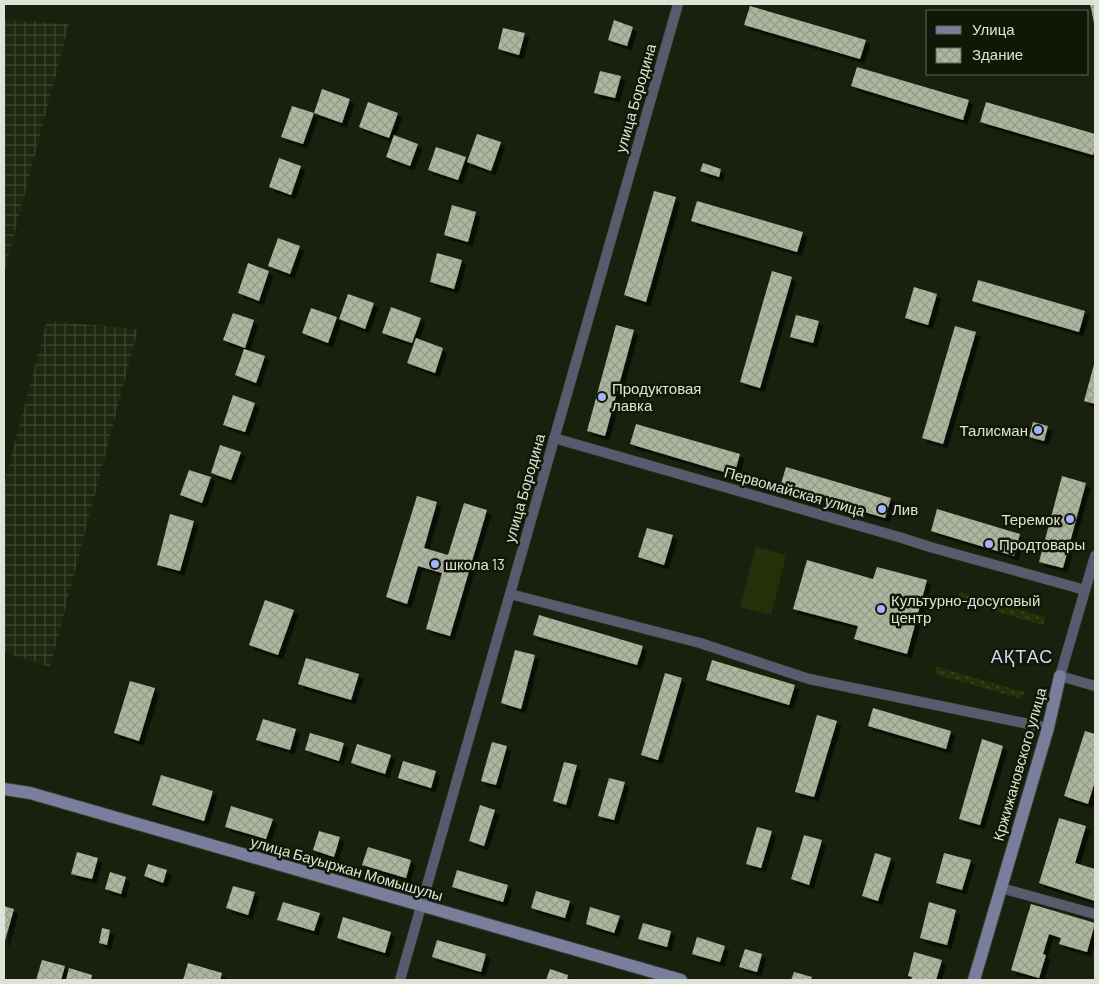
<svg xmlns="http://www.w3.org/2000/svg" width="1099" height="984" viewBox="0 0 1099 984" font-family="Barlow,sans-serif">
  <defs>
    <pattern id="industrial-grid" width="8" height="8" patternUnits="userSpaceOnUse" patternTransform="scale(1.25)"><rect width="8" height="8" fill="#1e260d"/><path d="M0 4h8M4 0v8" fill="none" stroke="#3e4530"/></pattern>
    <pattern id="grass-dots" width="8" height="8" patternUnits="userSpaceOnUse" patternTransform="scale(1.25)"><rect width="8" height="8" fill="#253008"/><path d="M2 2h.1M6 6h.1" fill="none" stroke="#444e2b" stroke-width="1.8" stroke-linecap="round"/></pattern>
    <pattern id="building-cross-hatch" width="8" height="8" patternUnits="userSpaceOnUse" patternTransform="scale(1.25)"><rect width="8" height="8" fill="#aeb69f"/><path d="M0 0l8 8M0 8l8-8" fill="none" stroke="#939a87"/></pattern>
    <filter id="shadow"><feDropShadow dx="4.5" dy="4.5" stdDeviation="0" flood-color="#0009"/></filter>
  </defs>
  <rect width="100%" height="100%" fill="#1a200e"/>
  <!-- industrial -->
  <g fill="url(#industrial-grid)">
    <path d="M4,20L69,24L4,274Z"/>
    <path d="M47,321L138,329L50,667L4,652V484Z"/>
  </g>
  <!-- grass -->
  <g fill="url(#grass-dots)">
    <path d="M959,592L1046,617L1043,625L957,600Z"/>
    <path d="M937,667L1024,692L1022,699L935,674Z"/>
  </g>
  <!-- garden -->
  <path fill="#253008" d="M756,547L786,555L771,615L740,607Z"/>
  <!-- building -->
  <g fill="url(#building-cross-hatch)" filter="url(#shadow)">
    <path d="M1090,4H1095V23H1094Z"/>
    <path d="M750,6L866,40L860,59L744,25Z"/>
    <path d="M614,20L633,27L627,46L608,40Z"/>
    <path d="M503,28L525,33L519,55L498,49Z"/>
    <path d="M857,67L969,100L963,120L851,86Z"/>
    <path d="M600,71L621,76L615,98L594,93Z"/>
    <path d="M322,89L350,99L342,123L314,113Z"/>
    <path d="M368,102L398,113L389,138L359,127Z"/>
    <path d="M986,102L1095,134V149L1093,155L980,122Z"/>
    <path d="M292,106L314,113L303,144L281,137Z"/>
    <path d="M477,134L501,142L491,171L467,162Z"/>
    <path d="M394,135L418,144L410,166L386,157Z"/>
    <path d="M436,147L466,157L458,180L428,170Z"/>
    <path d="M279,158L301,166L291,195L269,187Z"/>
    <path d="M703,163L721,169L719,177L700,171Z"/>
    <path d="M654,191L676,197L646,302L624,295Z"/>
    <path d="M697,201L803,232L797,252L691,221Z"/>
    <path d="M452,205L476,212L468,242L444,235Z"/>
    <path d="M278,238L300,246L290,274L268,266Z"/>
    <path d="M437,253L462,260L454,289L430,282Z"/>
    <path d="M248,263L269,271L259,301L238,293Z"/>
    <path d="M772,271L792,277L760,388L740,382Z"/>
    <path d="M978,280L1085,311L1079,332L972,301Z"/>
    <path d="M914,287L937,294L928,325L905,318Z"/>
    <path d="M348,294L374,303L365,329L339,319Z"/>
    <path d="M391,307L421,318L412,343L382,333Z"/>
    <path d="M311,308L337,317L328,343L302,333Z"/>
    <path d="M233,313L254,320L245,348L223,340Z"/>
    <path d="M796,315L819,321L813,343L790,337Z"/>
    <path d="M616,325L634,330L605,436L587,431Z"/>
    <path d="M955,326L976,332L943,444L922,438Z"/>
    <path d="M416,338L443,348L435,373L407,363Z"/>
    <path d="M244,349L265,356L256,383L235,375Z"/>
    <path d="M1095,361V404L1084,401Z"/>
    <path d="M233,395L255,403L245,432L223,425Z"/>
    <path d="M1033,422L1048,426L1044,441L1029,437Z"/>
    <path d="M636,424L740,454L734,475L630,444Z"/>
    <path d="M220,445L241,452L231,480L211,473Z"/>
    <path d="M786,467L891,498L885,518L780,487Z"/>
    <path d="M189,470L211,477L202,503L180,495Z"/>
    <path d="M1062,476L1086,483L1063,568L1039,562Z"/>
    <path d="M417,496L437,502L424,548L448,555L464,503L487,510L450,636L426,629L442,573L418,566L407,604L386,597Z"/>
    <path d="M937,509L1020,534L1014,556L931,531Z"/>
    <path d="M170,514L194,521L180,571L157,565Z"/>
    <path d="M647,528L673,535L664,565L638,557Z"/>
    <path d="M807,560L873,579L877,567L927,580L907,654L854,639L858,626L793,609Z"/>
    <path d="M265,600L294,610L278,655L249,645Z"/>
    <path d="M539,615L643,646L637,665L533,635Z"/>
    <path d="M515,650L535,655L521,709L501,703Z"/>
    <path d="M306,658L359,674L351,700L298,684Z"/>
    <path d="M712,660L795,685L789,705L706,680Z"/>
    <path d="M665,673L682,678L658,760L641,755Z"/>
    <path d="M130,681L155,688L139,741L114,733Z"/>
    <path d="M873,708L951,731L946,749L868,726Z"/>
    <path d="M817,715L837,721L814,797L795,792Z"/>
    <path d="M263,719L296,729L290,750L256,740Z"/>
    <path d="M1085,731L1095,734V781L1088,804L1064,796Z"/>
    <path d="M310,733L344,743L339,761L305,750Z"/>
    <path d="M982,739L1003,746L980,825L959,819Z"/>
    <path d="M492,742L507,746L496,785L481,781Z"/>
    <path d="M357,744L391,755L385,774L351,763Z"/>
    <path d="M403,761L436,771L431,788L398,778Z"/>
    <path d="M564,762L577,765L566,805L553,801Z"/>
    <path d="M161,775L213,791L204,821L152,805Z"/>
    <path d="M609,778L625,782L614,820L598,816Z"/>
    <path d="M480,805L495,810L484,846L469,841Z"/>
    <path d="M231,806L273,819L266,839L225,827Z"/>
    <path d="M1059,818L1086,826L1075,863L1095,869V901L1039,883Z"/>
    <path d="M757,827L772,831L761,868L746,864Z"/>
    <path d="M319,831L340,837L334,857L313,850Z"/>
    <path d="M804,835L822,840L809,885L791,879Z"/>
    <path d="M368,847L411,860L406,878L362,865Z"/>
    <path d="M77,852L98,858L92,879L71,874Z"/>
    <path d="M875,853L891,858L878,901L862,896Z"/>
    <path d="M944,853L971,860L962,890L936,883Z"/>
    <path d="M148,864L167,870L163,883L144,876Z"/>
    <path d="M457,870L508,885L503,902L452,887Z"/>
    <path d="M110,872L126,877L121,894L105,889Z"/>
    <path d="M233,886L255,892L248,915L226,908Z"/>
    <path d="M536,891L570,901L565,918L531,908Z"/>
    <path d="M283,902L320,913L314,931L277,920Z"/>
    <path d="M929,902L956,910L947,945L920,938Z"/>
    <path d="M1031,904L1095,923L1087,952L1059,944L1061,938L1049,934L1043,954L1046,955L1039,978L1011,970Z"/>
    <path d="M4,906L14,909L4,944Z"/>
    <path d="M590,907L620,916L614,933L586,924Z"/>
    <path d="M343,917L391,932L385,953L337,938Z"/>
    <path d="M643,923L671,931L667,947L638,939Z"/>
    <path d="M102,928L110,930L107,945L99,943Z"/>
    <path d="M697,937L725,946L720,962L692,954Z"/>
    <path d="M437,940L486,954L481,972L432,957Z"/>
    <path d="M745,949L762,954L757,972L739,967Z"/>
    <path d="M914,952L942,960L936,980H911L912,977L908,976Z"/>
    <path d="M42,960L65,966L61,980H36Z"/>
    <path d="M188,963L222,973L220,980H183Z"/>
    <path d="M69,968L92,975L91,980H66Z"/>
    <path d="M550,969L568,975L567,980H546Z"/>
    <path d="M794,972L812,977L811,980H791Z"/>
  </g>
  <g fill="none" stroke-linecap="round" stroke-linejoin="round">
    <!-- street casing -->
    <g stroke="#353b2a" stroke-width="11">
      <g id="street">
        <path d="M554,438L902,538L930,547L1085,590"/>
        <path d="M1095,556L1060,676L1095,686"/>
        <path d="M510,594L700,643L809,679L1048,728"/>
        <path d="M1001,888L1095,914"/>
        <path d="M400,980L678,4"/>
      </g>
    </g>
    <!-- secondary casing -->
    <g stroke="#353b2a" stroke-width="14">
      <g id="secondary">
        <path d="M4,789L30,793L681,980"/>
        <path d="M974,980L1048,728L1060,676"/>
      </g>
    </g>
    <!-- street -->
    <use href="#street" stroke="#575b6d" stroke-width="10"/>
    <!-- secondary -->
    <use href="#secondary" stroke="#787e9b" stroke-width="12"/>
  </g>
  <!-- markers -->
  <g fill="#a4b2fc" stroke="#111706" stroke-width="2">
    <circle cx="602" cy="397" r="5"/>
    <circle cx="1038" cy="430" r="5"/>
    <circle cx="882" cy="509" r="5"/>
    <circle cx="1070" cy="519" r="5"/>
    <circle cx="989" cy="544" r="5"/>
    <circle cx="435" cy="564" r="5"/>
    <circle cx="881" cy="609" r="5"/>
  </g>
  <g text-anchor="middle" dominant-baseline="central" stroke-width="5" stroke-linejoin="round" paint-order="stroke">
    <!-- street labels -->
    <g font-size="15" fill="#dee3d7" stroke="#111706">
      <text transform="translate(635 98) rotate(-74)">улица Бородина</text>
      <text transform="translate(524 488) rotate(-74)">улица Бородина</text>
      <text transform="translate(795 491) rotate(16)">Первомайская улица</text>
      <text transform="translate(1019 764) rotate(-74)">Кржижановского улица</text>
      <text transform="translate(347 868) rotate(16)">улица Бауыржан Момышулы</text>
    </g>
    <!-- poi labels -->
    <g font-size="15" fill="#dee3d7" stroke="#111706" text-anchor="start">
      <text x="612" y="388">Продуктовая<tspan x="612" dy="17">лавка</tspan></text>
      <text x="1028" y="430" text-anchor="end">Талисман</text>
      <text x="892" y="509">Лив</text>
      <text x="1060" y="519" text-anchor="end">Теремок</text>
      <text x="999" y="544">Продтовары</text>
      <text x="445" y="564">школа 13</text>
      <text x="891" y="600">Культурно-досуговый<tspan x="891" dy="17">центр</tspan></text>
    </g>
    <!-- quarter labels -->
    <g font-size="18" letter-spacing="1" fill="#d1d7f4" stroke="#111706">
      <text x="1022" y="656">АҚТАС</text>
    </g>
  </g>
  <!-- border -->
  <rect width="1099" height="984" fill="none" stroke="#dee3d7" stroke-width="10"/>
  <!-- legend -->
  <rect x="926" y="10" width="162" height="65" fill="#111706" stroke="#63695a"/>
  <rect x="936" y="26" width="25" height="8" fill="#787e9b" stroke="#63695a"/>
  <text x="972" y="35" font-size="15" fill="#dee3d7">Улица</text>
  <rect x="936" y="48" width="25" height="15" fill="url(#building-cross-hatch)" stroke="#63695a"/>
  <text x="972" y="60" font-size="15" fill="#dee3d7">Здание</text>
</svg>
